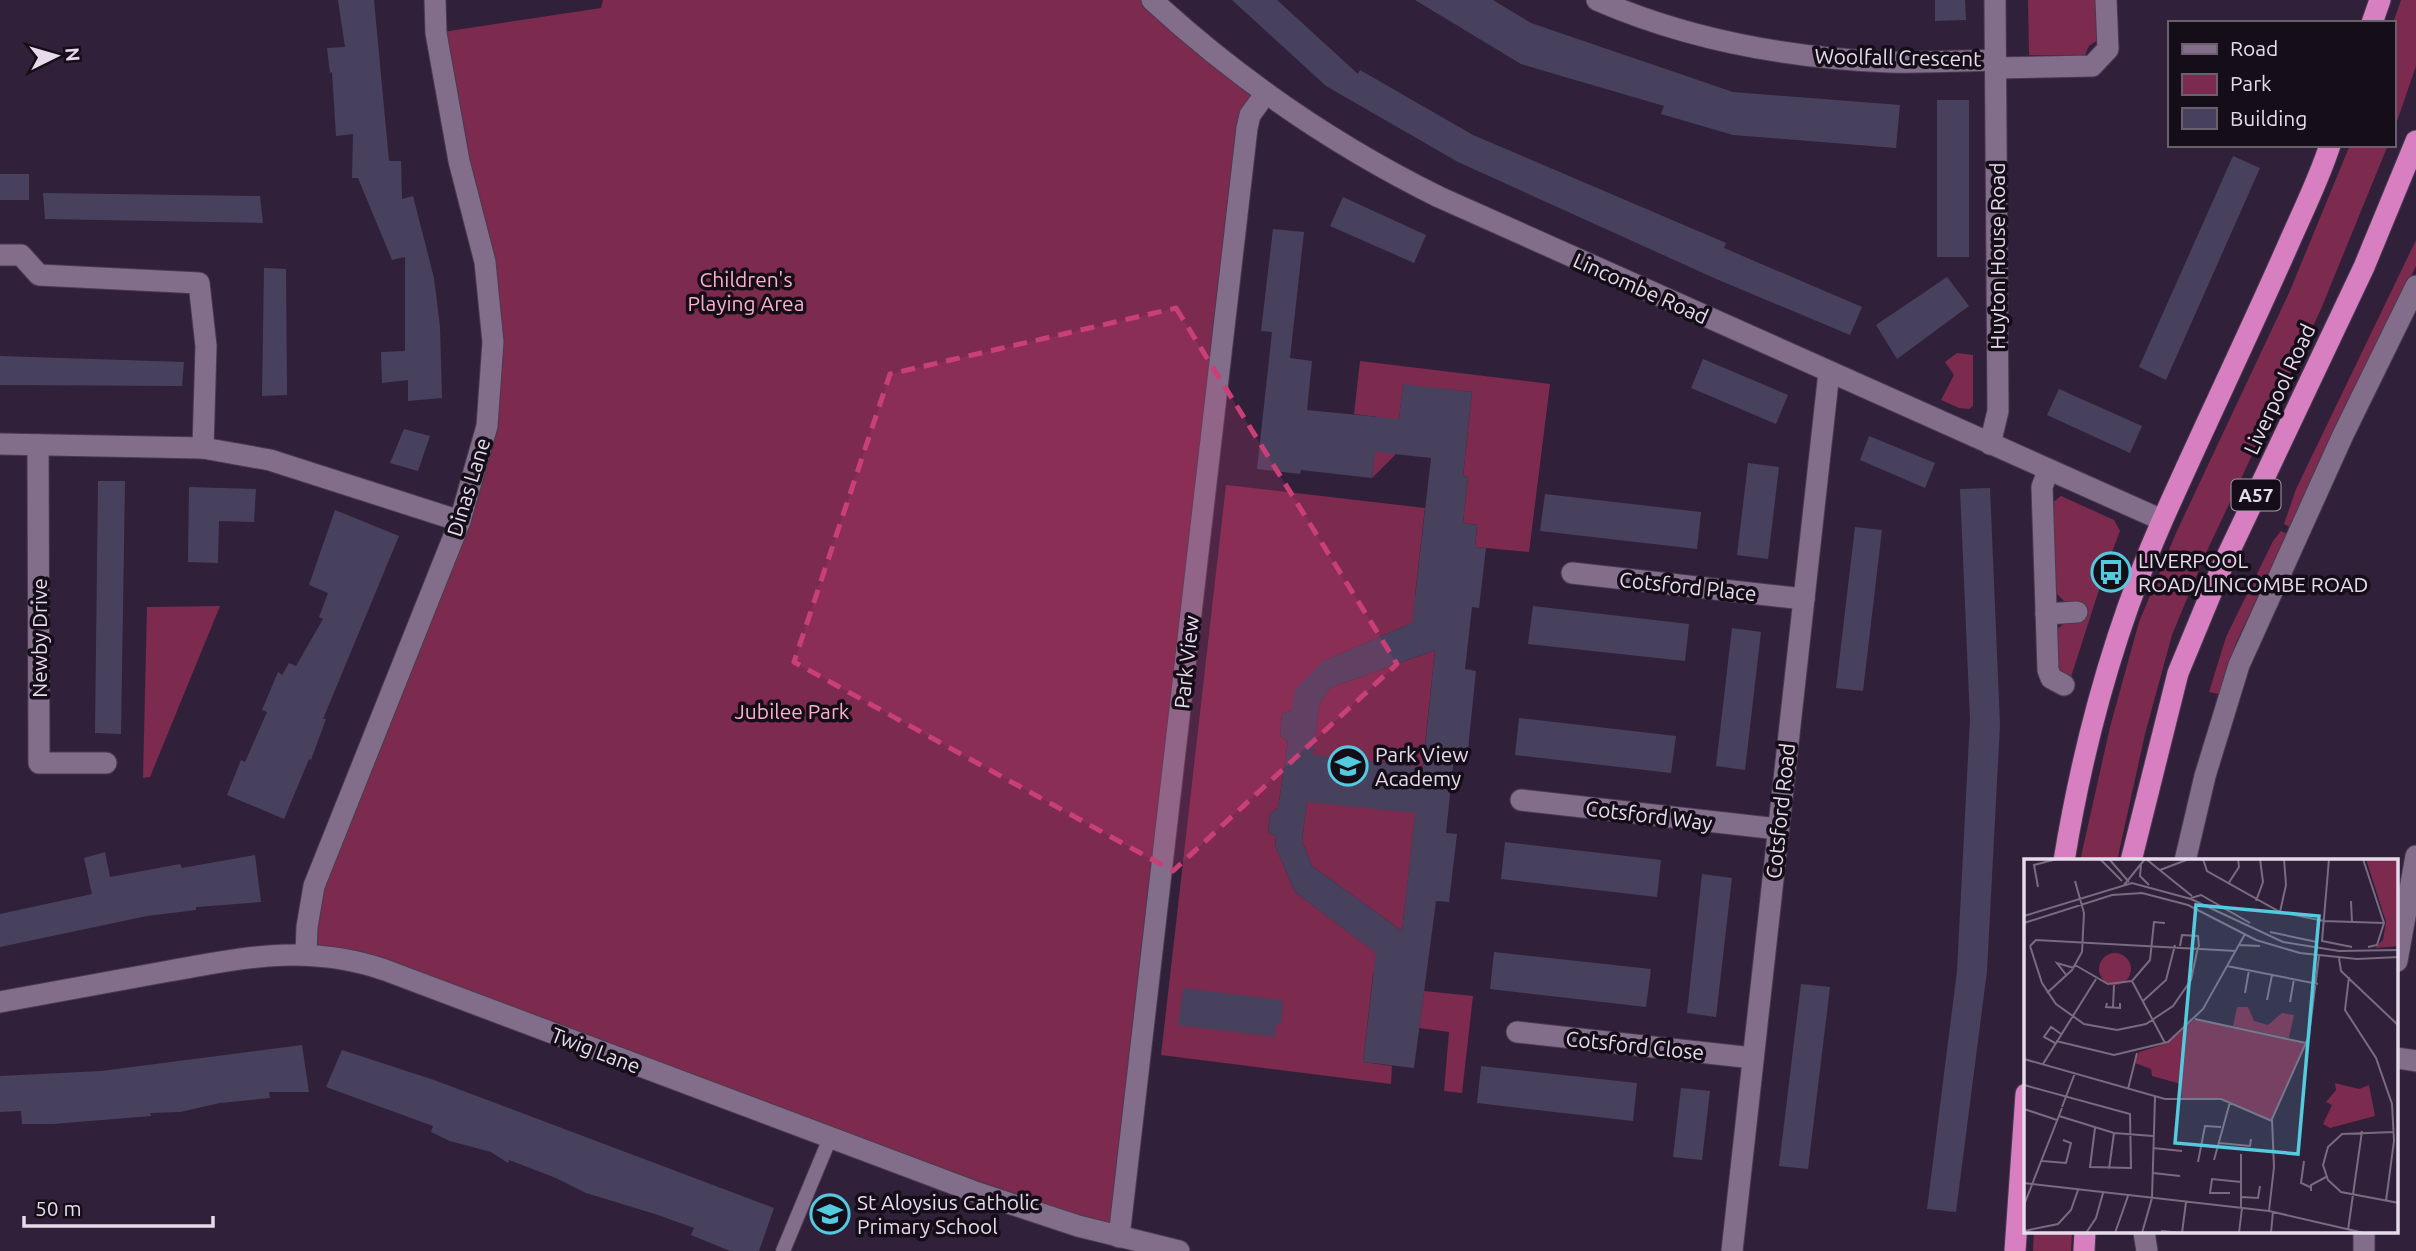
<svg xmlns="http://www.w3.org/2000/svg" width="2416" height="1251" viewBox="0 0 2416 1251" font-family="Ubuntu,sans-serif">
  <rect width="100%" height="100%" fill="#312039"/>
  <!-- green -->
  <g fill="#7c2a4d">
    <path d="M603,0H1152L1266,93L1256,105L1119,1237L568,1039L306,954L318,874L487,426L493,342L436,33L601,8Z"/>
    <path d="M2028,0H2097L2098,40L2089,46L2085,55H2029Z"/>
    <path d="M2401,0H2416V66L2393,133V23Z"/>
    <path d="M2350,145H2388L2321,309L2206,553L2172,635L2145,734L2117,861H2080L2110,727L2139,622L2176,533L2289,293Z"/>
    <path d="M2416,240V266L2290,527L2284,524L2296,489Z"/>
    <path d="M1957,353L1973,355V406L1969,409L1959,408L1941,400L1954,375L1945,362Z"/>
    <path d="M1360,361L1550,384L1529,552L1475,547L1477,525L1463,523L1468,477L1463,476L1472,392L1403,385L1395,455L1372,478L1378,417L1354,414Z"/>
    <path d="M1226,485L1425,508L1415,596L1438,612L1323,661L1292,710L1282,714L1280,736L1288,741L1278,808L1270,814L1268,832L1275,836L1276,848L1295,892L1386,960L1373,975L1363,1062L1392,1066L1391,1084L1161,1055Z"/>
    <path d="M2061,496L2114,520L2120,531L2107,565L2070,680L2058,670L2055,631L2066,622L2084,619L2083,602L2064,601L2053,590L2052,503Z"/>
    <path d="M2281,531L2287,534L2236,643L2219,694L2209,692L2226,637L2273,541Z"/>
    <path d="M220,606L150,777L143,778L147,607Z"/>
    <path d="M1435,650L1421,782L1413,766L1338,758L1416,808L1402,931L1312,866L1302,841L1319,705L1330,688Z"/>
    <path d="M1424,991L1473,996L1462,1093L1444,1091L1449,1032L1419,1028Z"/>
    <path d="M2034,1232H2072L2071,1251H2033Z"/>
  </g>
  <!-- building -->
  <g fill="#48415e" fill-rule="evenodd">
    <path d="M338,0H374L389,161H401L402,199L413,196L434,278L440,327L442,398L408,401V380L382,383L381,352L405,351V257L392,260L358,178H352L353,134L336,136L332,72L330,73L327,48L345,47Z"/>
    <path d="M1232,0H1277L1358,74L1360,70L1473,135L1726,243L1724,248L1862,307L1850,335L1714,278L1458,162L1326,86Z"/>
    <path d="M1415,0H1493L1531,23L1733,92L1900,105L1896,148L1733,135L1661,114L1664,106L1521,64Z"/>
    <path d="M1935,0H1965L1966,20L1935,21Z"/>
    <rect x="1937" y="100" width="32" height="157"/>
    <path d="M2233,156L2260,168L2166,380L2139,367Z"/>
    <rect x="0" y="174" width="29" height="26"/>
    <path d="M43,193L260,196L263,223L45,219Z"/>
    <path d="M1343,197L1426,235L1414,263L1330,226Z"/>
    <path d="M1273,229L1304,232L1290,358L1312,361L1307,410L1399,419L1403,384L1472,392L1463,476L1468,477L1463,523L1477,525L1475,547L1486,548L1479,608L1472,607L1465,669L1476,671L1467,759L1454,757L1446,833L1457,834L1449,902L1436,901L1414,1068L1363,1062L1376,953L1295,892L1276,848L1275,836L1268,832L1270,814L1278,808L1288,741L1280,736L1282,714L1292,710L1294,691L1323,661L1412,623L1431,458L1375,452L1372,478L1301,470L1300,474L1257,469L1272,332L1261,331ZM1435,650L1423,767L1313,755L1319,705L1330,688ZM1307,802L1415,813L1402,931L1312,866L1302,841Z"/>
    <path d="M264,268L286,269L287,395L262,396Z"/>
    <path d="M1947,277L1969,306L1897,359L1876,325Z"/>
    <path d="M0,356L184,362L182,386L0,385Z"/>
    <path d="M1703,359L1788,395L1776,424L1691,388Z"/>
    <path d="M2059,389L2142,426L2130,453L2047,415Z"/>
    <path d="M404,429L430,436L418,471L390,463Z"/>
    <path d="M1869,436L1935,463L1925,488L1860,460Z"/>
    <path d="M1748,463L1779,467L1768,559L1737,555Z"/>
    <path d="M98,481H125L121,734L95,733Z"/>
    <path d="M189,487L256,489L254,522L219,521L218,563L188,562Z"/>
    <path d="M1990,488L2000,725L1987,971L1956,1212L1927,1209L1957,971L1968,757L1970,720L1960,489Z"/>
    <path d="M1545,494L1701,512L1697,549L1540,531Z"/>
    <path d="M335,510L399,536L323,719H326L311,760L309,759L284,819L227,795L241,760L245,762L267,712L262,710L278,672L282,675L289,663L296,666L323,619L319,617L328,593L309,585Z"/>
    <path d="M1855,527L1882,530L1863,691L1836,688Z"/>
    <path d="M1533,606L1689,624L1685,661L1528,644Z"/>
    <path d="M1732,628L1761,632L1745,770L1716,766Z"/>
    <path d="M1519,718L1676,736L1671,773L1515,755Z"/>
    <path d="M1505,842L1661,860L1657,897L1501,879Z"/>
    <path d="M105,852L110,877L180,864L182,868L255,855L261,902L196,907V910L147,916L0,947V914L92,894L84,858Z"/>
    <path d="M1702,874L1732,878L1716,1017L1687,1013Z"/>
    <path d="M1494,952L1651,969L1646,1007L1490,989Z"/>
    <path d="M1801,984L1830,987L1808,1169L1779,1166Z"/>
    <path d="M1183,988L1283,1000L1281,1025L1276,1024L1275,1037L1178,1025Z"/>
    <path d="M302,1045L309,1092H269L270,1098L220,1103L180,1112L150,1113L151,1116L53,1124H22L21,1111L0,1112V1076L101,1071Z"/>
    <path d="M342,1050L434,1080L774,1208L759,1251H730L691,1235L694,1228L658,1215L586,1193L556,1178L509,1160L508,1163L491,1152L450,1141L431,1132L433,1126L326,1087Z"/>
    <path d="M1481,1066L1637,1083L1633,1121L1477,1103Z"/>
    <path d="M1681,1088L1710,1091L1702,1160L1673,1157Z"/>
  </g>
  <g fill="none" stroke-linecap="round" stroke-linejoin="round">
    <!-- lane casing -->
    <g stroke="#4a3b50" stroke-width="16">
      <path id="lane" d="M783,1251L830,1138"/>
    </g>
    <!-- street casing -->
    <g stroke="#4a3b50" stroke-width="23">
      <g id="street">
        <path d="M1152,0C1240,81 1332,144 1439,197L2162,520"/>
        <path d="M1597,0C1689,40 1790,58 1889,62C1925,63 1961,61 1996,60"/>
        <path d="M1996,68L2092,66L2108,49L2106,0"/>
        <path d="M0,255H21L39,275L199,283L206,346L203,448"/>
        <path d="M0,444L203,448L270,460L460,521"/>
        <path d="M1990,444L1998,411L1995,0"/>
        <path d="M38,445L39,763H106"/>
        <path d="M2048,471L2042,487L2048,670L2051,678L2064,685"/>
        <path d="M1572,573L1804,599"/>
        <path d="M2046,614L2077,612"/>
        <path d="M1521,800L1778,829"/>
        <path d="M2185,861L2205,776L2239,665L2343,435L2416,286"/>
        <path d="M2397,961L2416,856"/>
        <path d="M1517,1032L1753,1058"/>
        <path d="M2397,1058L2416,1061"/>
        <path d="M2144,1232L2147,1251"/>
        <path d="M1119,1237L1247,128L1250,115L1266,93"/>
        <path d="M1732,1251L1829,372"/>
        <path d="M2364,1251V1232"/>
      </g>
    </g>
    <!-- secondary casing -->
    <g stroke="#4a3b50" stroke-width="23">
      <g id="secondary">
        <path d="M306,954L307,927L314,886L460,521L487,426L493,342L485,262L459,161L436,33L435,0"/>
        <path d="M0,1002C56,992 112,981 169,971C246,957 308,944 385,970L978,1193L1078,1226L1179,1251"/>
      </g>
    </g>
    <!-- highway casing -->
    <g stroke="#4a3b50" stroke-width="23">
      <g id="highway">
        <path d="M2372,23L2380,0"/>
        <path d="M2064,861C2083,745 2115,627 2163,519C2204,427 2248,336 2289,243C2303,211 2319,179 2330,145"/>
        <path d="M2131,861L2178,673L2221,569L2364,267L2416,141"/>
        <path d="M2015,1251L2026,1094"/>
        <path d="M2084,1251L2085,1232"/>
      </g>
    </g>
    <!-- lane -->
    <use href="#lane" stroke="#826e8b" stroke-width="14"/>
    <!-- street -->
    <use href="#street" stroke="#826e8b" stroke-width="21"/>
    <!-- secondary -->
    <use href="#secondary" stroke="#826e8b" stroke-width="21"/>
    <!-- highway -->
    <use href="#highway" stroke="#d87fc2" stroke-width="21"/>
  </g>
  <!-- marked area -->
  <path fill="#c93f78" fill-opacity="0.2" stroke="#c93f78" stroke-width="5" stroke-dasharray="14 9" stroke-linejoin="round" d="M1176,308L1397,664L1173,871L794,662L890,374Z"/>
  <!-- icons -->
  <defs>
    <g id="bus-ring" transform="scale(2.0125)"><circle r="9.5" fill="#150e18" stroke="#54cade" stroke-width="1.5"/><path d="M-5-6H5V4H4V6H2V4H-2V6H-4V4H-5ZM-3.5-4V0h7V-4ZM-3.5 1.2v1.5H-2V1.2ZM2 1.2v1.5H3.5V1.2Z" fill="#54cade"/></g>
    <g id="school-ring" transform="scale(2.0125)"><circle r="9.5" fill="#150e18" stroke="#54cade" stroke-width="1.5"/><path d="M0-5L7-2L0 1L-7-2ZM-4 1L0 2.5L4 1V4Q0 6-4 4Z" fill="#54cade"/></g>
  </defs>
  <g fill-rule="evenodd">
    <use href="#bus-ring" x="2111" y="572"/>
    <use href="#school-ring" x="1348" y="766"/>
    <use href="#school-ring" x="830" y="1214"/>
  </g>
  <g text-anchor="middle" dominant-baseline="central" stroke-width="7" stroke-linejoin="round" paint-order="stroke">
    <!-- shield labels -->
    <rect fill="#150e18" stroke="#a79eac" stroke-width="2" x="2231.5" y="479.5" width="49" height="31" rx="5"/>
    <g font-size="19" font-weight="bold" fill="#e6dbeb">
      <text x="2256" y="495">A57</text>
    </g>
    <!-- street labels -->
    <g font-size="21" fill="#e6dbeb" stroke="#150e18">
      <text transform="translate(1898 57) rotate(1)">Woolfall Crescent</text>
      <text transform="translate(1997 256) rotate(-90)">Huyton House Road</text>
      <text transform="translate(1641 288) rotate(24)">Lincombe Road</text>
      <text transform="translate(2279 389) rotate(-65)">Liverpool Road</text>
      <text transform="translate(468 487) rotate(-73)">Dinas Lane</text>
      <text transform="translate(1688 586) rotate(6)">Cotsford Place</text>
      <text transform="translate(39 638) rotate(-90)">Newby Drive</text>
      <text transform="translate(1186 662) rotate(-84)">Park View</text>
      <text transform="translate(1780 811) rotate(-84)">Cotsford Road</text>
      <text transform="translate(1649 815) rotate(7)">Cotsford Way</text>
      <text transform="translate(1635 1045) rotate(6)">Cotsford Close</text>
      <text transform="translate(596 1050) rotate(21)">Twig Lane</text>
    </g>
    <!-- park labels -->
    <g font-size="21" fill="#fbb1ca" stroke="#150e18">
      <text x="746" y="279">Children's<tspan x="746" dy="24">Playing Area</tspan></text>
      <text x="792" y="711">Jubilee Park</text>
    </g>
    <!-- poi labels -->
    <g font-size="21" fill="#e6dbeb" stroke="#150e18" text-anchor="start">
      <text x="2138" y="560">LIVERPOOL<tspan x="2138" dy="24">ROAD/LINCOMBE ROAD</tspan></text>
      <text x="1375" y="754">Park View<tspan x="1375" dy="24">Academy</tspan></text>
      <text x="857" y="1202">St Aloysius Catholic<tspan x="857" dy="24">Primary School</tspan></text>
    </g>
  </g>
  <!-- overview -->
  <g transform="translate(2024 859)">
    <rect width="374" height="374" fill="#312039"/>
    <path d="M342,0H374V87L351,89L359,81L362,63ZM75 110a16 16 0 1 1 32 0a16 16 0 1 1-32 0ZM213,148H224L230,162L244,166L258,154L270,156L265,179L209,167ZM171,160L282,184L248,262L197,240L158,241L157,225L128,217L127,210L111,204L115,193L141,185ZM311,224L335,230L345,226L351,257L306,269L299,265L308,246L302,243L312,231Z" fill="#7c2a4d"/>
    <path fill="none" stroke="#796b80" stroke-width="2" d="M76,0L98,22M85,0L105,23M122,0L168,37M179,0L183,12L256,53L300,62L360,64M305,0L298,82L328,88M339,0L360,64L353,86L344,88M117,6L116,17L125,26M136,11L165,0M204,25L215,8L214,0M100,26L121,0M14,28L10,6L33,0M167,39L177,36L226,64M232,42L239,23L236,0M327,42L328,64M256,53L262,26L260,0M0,57L108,24L167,40L259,83L315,92L375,91M0,64L88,36L118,34L164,46L232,81L276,94L333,100L375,98M246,73L293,83M215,86L236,87M6,87L18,124L32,145L60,165L93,171L122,165L149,147L167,121L174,88M6,87L12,81L212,92M156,87L158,76L174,77L175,88M315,99L317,112L375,167M51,106L84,125L108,122L126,101L130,63L141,64M203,107L294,125M43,117L33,104L50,109M325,118L321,151L352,199L368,245L370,282L362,342M108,122L141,184M23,134L48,111L58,93L60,54L51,22M221,134L225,111M243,141L248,116M119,142L142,121L151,86M266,143L270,120M83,144L82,148L96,149V144M89,148L90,126M171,160L282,184M32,182L90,196L144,183L179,150L221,75M31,184L20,178L27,168L37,175M0,200L141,240H197L248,262M19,205L72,120M0,226L106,255L107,309L66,308L71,269M104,230L113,194M38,248L51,214M0,250L33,261M35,257L90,274L129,277M370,273L318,275L304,288L299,306L304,321L317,333L375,344M195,284L226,287L227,280M129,289L158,292M190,301L206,243M18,302L42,304L47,284L39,281M280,302L277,324L286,328M174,303L181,267L197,268M85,310L90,274M129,314L156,317M0,324L245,352L340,374M287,332V326L302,318M206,334H186L188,320L217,323M218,338L234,339L236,327M0,346L38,249M217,349V295M245,352L250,308L248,260L285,177L295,97M324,371L338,272M0,372L34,365L47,351L54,331M137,372L158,374M62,374L72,359L79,334M91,374L104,337M118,374L128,339L131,238M158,374L162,343M215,374L218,349M247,374L249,352"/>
    <path fill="#54cade" fill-opacity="0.15" stroke="#54cade" stroke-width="3.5" d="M172,46L295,57L274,295L151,284Z"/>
    <rect width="374" height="374" fill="none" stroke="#e6dbeb" stroke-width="3.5"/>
  </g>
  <!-- legend -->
  <rect x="2168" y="21" width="228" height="126" fill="#150e18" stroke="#69606c" stroke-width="2"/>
  <rect x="2182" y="44" width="35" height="10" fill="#826e8b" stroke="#69606c" stroke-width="2"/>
  <text x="2230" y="56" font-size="21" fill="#e6dbeb">Road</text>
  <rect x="2182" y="74" width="35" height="21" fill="#7c2a4d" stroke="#69606c" stroke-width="2"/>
  <text x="2230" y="91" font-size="21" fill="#e6dbeb">Park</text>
  <rect x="2182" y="108" width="35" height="21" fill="#48415e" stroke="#69606c" stroke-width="2"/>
  <text x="2230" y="126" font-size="21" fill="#e6dbeb">Building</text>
  <!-- north arrow -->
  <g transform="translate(56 56) rotate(85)" stroke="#150e18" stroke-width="5" paint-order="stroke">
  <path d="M0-5L12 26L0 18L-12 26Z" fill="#e6dbeb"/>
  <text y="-10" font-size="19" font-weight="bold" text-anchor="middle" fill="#e6dbeb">N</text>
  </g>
  <!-- scale -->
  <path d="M24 1216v10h189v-10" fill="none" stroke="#e6dbeb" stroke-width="3.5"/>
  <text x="35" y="1216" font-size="21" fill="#e6dbeb" stroke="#150e18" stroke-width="5" paint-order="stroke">50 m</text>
</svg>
